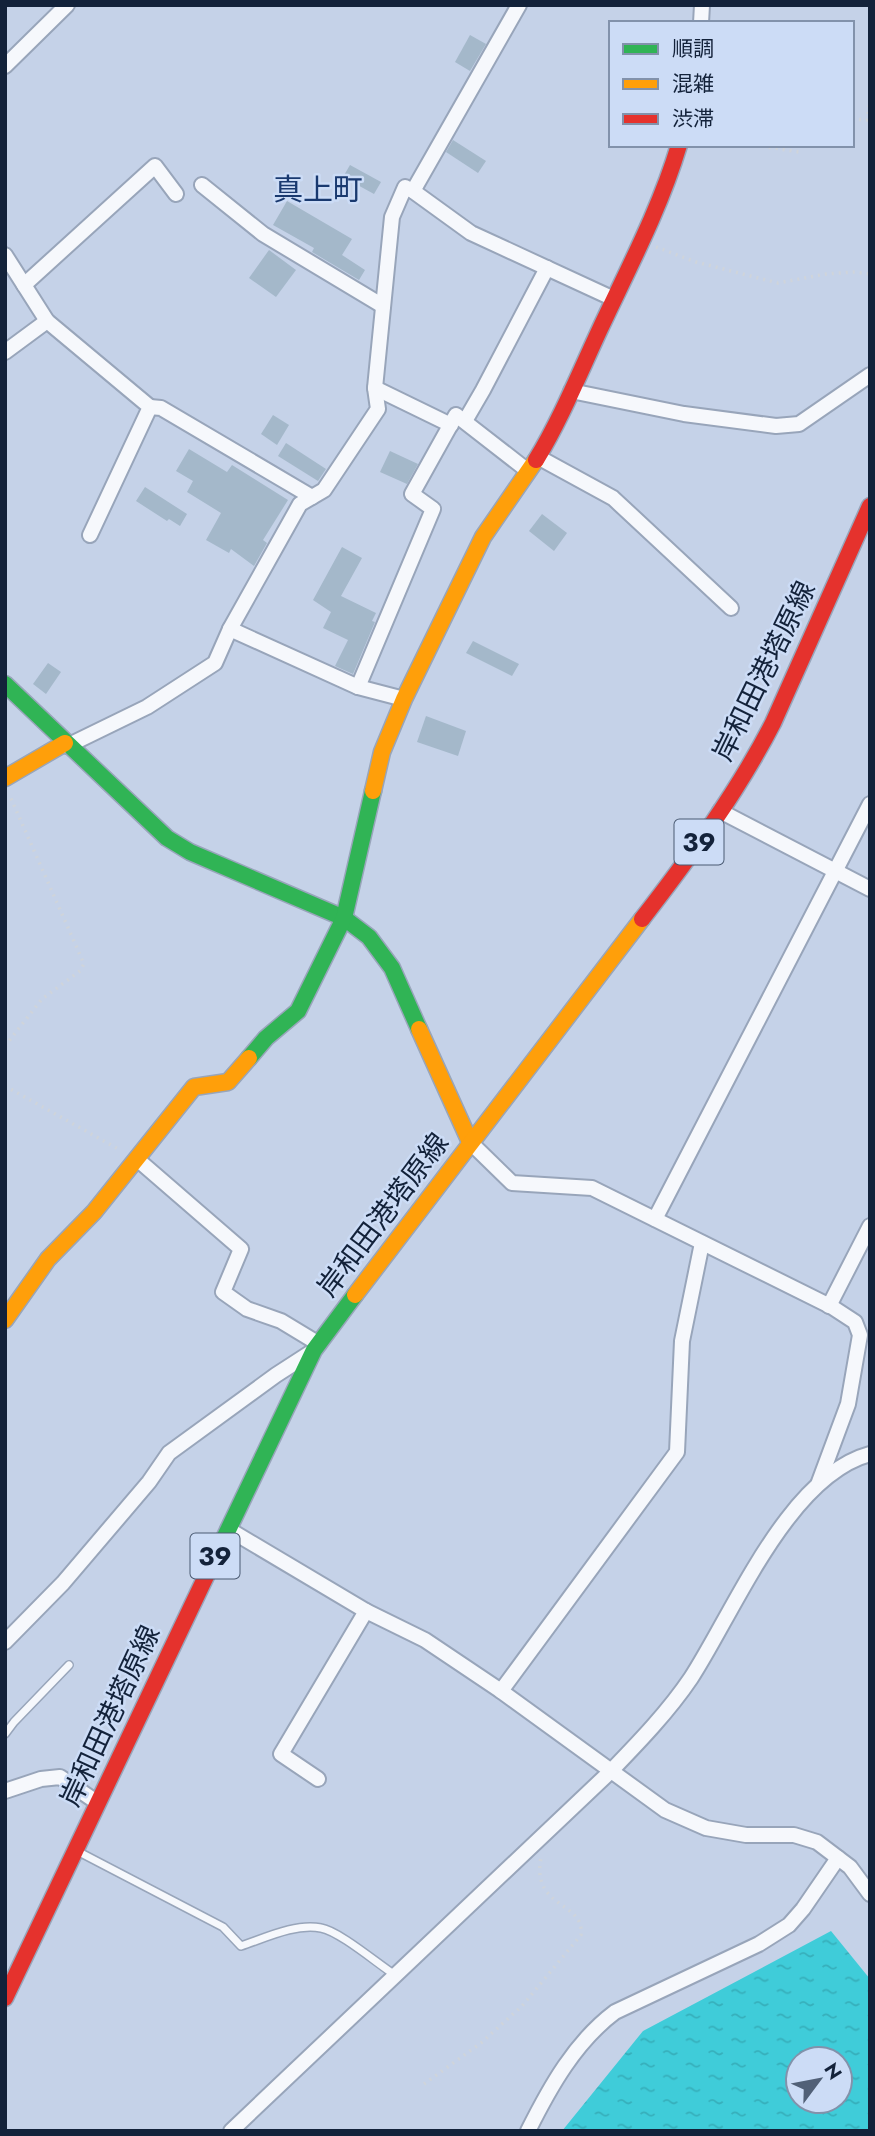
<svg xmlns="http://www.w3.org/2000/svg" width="875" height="2136" viewBox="0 0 875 2136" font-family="Jost,'Noto Sans JP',sans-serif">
  <defs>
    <pattern id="water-ripples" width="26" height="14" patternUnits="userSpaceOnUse" patternTransform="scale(1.75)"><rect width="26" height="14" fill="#3fccd9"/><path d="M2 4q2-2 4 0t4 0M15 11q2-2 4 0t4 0" fill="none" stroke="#36afbb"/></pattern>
  </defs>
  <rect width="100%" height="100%" fill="#c5d2e8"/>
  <!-- water -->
  <path fill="url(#water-ripples)" fill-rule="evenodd" d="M831,1931L870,1979V2131H562L643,2031ZM798,2059H840V2101H798Z"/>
  <!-- building -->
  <g fill="#a4b8ca">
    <path d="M470,35L486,44L470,71L455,62Z"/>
    <path d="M453,140L486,161L478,173L446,152Z"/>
    <path d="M350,165L381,182L374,194L343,177Z"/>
    <path d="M287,201L352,239L342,255L365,270L359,280L312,252L314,248L273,225Z"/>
    <path d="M269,250L296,270L276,297L249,278Z"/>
    <path d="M273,415L289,425L277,445L261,434Z"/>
    <path d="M286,443L326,469L318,481L278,456Z"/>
    <path d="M189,449L227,472L232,465L288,500L263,540L267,543L254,566L231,549L229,553L206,540L221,513L187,492L193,481L176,471Z"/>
    <path d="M390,451L418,464L407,484L380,472Z"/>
    <path d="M145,487L187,514L180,526L169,519L167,521L136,501Z"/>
    <path d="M542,514L567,533L554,551L529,531Z"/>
    <path d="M342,547L362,558L341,596L376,613L372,621L375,622L353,674L335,666L348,640L323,628L331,612L313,600Z"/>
    <path d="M473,641L519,664L512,676L466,653Z"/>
    <path d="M48,663L61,672L46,694L33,684Z"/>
    <path d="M426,716L466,731L458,756L417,742Z"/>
  </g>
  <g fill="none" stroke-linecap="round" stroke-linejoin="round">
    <!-- lane casing -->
    <g stroke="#98a5ba" stroke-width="10">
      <g id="lane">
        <path d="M5,1734L14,1722L69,1665"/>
        <path d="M79,1852L223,1927L241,1946C265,1938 295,1923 321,1928C339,1931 378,1964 395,1975"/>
      </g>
    </g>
    <!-- street casing -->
    <g stroke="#98a5ba" stroke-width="18">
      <g id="street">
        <path d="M701,23L702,5"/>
        <path d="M5,66L67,5"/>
        <path d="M202,185L263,234L383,306"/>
        <path d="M413,191L519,5"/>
        <path d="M5,255L47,321L150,407L90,535"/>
        <path d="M24,285L155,166L176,194"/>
        <path d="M5,352L47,321"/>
        <path d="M375,388L451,425"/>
        <path d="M571,391L684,414L776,426L799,424L870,375"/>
        <path d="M150,407L161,408L312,497"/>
        <path d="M465,421L483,390L547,268"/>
        <path d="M538,457L613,498L731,608"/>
        <path d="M230,629L358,687L404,699"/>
        <path d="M358,687L433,509L412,494L456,415L528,471"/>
        <path d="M67,746L147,707L215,663L230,629L300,504L324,490L378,409L375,388L392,217L405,187L413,191L471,233L614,299"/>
        <path d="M720,811L870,889"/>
        <path d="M470,1142L512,1183L592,1188L832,1307L855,1322L860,1335L848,1404L819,1482"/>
        <path d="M137,1159L241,1249L223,1292L247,1309L281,1321L319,1344"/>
        <path d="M655,1219L870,804"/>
        <path d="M829,1306L870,1226"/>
        <path d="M228,1529L366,1611L425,1640L501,1691L665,1810L706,1828L746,1835H794L817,1842L850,1867L870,1894"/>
        <path d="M5,1642L63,1583L149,1482L169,1453L276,1375L310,1353"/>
        <path d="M501,1691L677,1452L682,1341L702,1243"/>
        <path d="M318,1779L281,1754L366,1611"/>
        <path d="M5,1791L41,1779L60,1777L98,1803"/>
        <path d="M231,2131L611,1771C639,1742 668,1712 691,1678C734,1612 788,1476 870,1454"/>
        <path d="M528,2131C550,2087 575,2042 615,2012L759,1944L789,1925L803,1909L838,1858"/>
      </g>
    </g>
    <!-- fast casing -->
    <g stroke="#98a5ba" stroke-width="19">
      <g id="fast">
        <path d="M5,684L167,838L190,852L344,918L369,937L392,968L419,1029"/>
        <path d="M249,1058L266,1038L298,1011L344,918L373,791"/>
        <path d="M219,1549L314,1350L355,1295"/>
      </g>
    </g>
    <!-- slow casing -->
    <g stroke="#98a5ba" stroke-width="19">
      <g id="slow">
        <path d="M5,778L65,743"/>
        <path d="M373,791L382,752L404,699L483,537L536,460"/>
        <path d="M419,1029L470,1142"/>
        <path d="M355,1295L642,919"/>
        <path d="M5,1320L48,1259L94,1212L194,1087L228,1082L249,1058"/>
      </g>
    </g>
    <!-- jam casing -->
    <g stroke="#98a5ba" stroke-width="19">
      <g id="jam">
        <path d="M536,460C561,419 580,372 600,329C628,269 660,209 679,145"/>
        <path d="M642,919C690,857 737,793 773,723L870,506"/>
        <path d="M5,1998L219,1549"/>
      </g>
    </g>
    <!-- path -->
    <g stroke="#cfd4db" stroke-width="3.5" stroke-dasharray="2 5" stroke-linecap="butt">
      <path d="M852,119L867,120L870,99"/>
      <path d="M755,145L799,152L800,145"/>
      <path d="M656,247L696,262L778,283L826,274L853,272L870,274"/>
      <path d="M5,1046L42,999L80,971L84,964L9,794"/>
      <path d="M5,1086L120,1150"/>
      <path d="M424,2084L481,2043L522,2006L581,1935C585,1901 531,1909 541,1858"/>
    </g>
    <!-- lane -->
    <use href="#lane" stroke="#f6f8fc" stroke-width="7"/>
    <!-- street -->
    <use href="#street" stroke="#f6f8fc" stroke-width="14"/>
    <!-- fast -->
    <use href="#fast" stroke="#30b455" stroke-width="16"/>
    <!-- slow -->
    <use href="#slow" stroke="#ff9f0a" stroke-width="16"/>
    <!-- jam -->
    <use href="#jam" stroke="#e5322d" stroke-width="16"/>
  </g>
  <g text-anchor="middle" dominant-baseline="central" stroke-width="5" stroke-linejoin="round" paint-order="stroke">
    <!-- shield labels -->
    <g fill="#ccdcf6" stroke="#4a5a72" stroke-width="2">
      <rect x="674.5" y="819.5" width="49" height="45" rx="5"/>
      <rect x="190.5" y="1533.5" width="49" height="45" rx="5"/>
    </g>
    <g font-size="26" font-weight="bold" fill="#13223a">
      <text x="699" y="842">39</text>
      <text x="215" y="1556">39</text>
    </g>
    <!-- street labels -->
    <g font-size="28" fill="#13223a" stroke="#ccdcf6">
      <text transform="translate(764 671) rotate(-64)">岸和田港塔原線</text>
      <text transform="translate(383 1215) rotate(-53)">岸和田港塔原線</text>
      <text transform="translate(110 1716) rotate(-65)">岸和田港塔原線</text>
    </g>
    <!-- neighbourhood labels -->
    <g font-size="30" fill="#19396f" stroke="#ccdcf6">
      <text x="318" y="189">真上町</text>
    </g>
  </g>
  <!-- border -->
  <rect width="875" height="2136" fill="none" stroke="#13223a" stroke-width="14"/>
  <!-- legend -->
  <rect x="609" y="21" width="245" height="126" fill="#ccdcf6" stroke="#8292ab" stroke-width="2"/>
  <rect x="623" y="44" width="35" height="10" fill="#30b455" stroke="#8292ab" stroke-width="2"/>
  <text x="672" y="56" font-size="21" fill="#13223a">順調</text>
  <rect x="623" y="79" width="35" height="10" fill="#ff9f0a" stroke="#8292ab" stroke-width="2"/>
  <text x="672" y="91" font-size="21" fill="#13223a">混雑</text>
  <rect x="623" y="114" width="35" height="10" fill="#e5322d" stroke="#8292ab" stroke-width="2"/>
  <text x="672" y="126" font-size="21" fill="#13223a">渋滞</text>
  <!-- north arrow -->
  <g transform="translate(819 2080) rotate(58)"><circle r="33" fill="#ccdcf6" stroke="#8292ab" stroke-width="2"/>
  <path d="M0-5L12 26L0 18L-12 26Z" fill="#516077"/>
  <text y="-10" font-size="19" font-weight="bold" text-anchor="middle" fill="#13223a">N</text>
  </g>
</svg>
